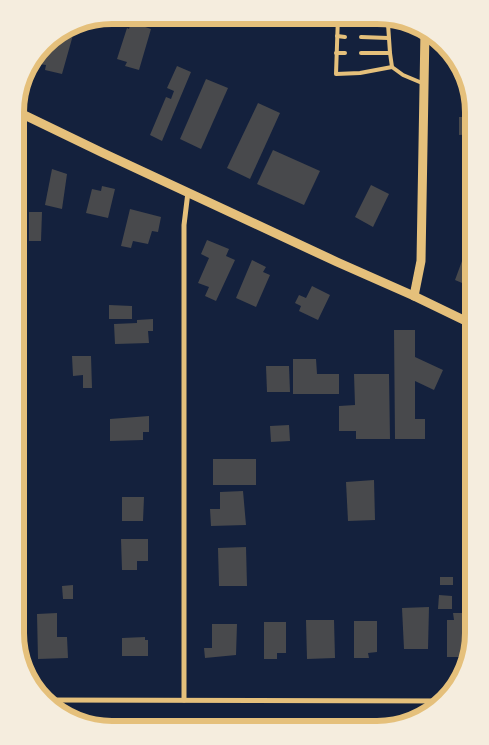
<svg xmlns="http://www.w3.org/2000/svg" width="489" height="745" viewBox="0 0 489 745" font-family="'Public Sans',sans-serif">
  <rect width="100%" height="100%" fill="#14213d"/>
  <!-- building -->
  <g fill="#48494c">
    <path d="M131,22L151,29L139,70L125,66L127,62L117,59L127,28L129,29Z"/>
    <path d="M65,33L73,35L62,74L45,70L46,65L39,64L44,48L48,39Z"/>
    <path d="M177,66L191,72L162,141L150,135L166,97L171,99L174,91L167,88Z"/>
    <path d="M206,79L228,88L201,149L180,139Z"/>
    <path d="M258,103L280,113L250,179L227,168Z"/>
    <path d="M459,117H474V134L459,135Z"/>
    <path d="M273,150L320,171L304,205L257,184Z"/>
    <path d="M16,155L23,157L17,177L20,194H16Z"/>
    <path d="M52,169L67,174L62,209L45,205Z"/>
    <path d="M371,185L389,194L373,227L355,217Z"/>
    <path d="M102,186L115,189L108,218L86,213L92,189L101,191Z"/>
    <path d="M16,206L26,208L23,223L16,221Z"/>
    <path d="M130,209L161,217L158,232L152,231L148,244L133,241L131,248L121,246Z"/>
    <path d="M29,212H42L41,241H29Z"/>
    <path d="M207,240L229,249L226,256L235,260L216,301L205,296L209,287L198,283L209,258L201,254Z"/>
    <path d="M474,256V288L455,280L462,261L470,264Z"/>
    <path d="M252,260L266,267L263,272L270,275L256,307L236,298Z"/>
    <path d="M312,286L330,295L318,320L299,311L301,306L295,303L299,295L306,298Z"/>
    <path d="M109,305L132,306V319H109Z"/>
    <path d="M153,319V331H148L149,343L115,344L114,324L137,323V320Z"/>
    <path d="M394,330H415V357L443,370L434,390L415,381V419H425V439H395Z"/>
    <path d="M72,356H91L92,388H83V375L73,376Z"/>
    <path d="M293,359H316L317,374H339V394H293Z"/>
    <path d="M266,366H289L290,392H267Z"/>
    <path d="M354,374H389L390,439H356V431H339V406L355,405Z"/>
    <path d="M149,416V432H143V440L110,441V419Z"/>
    <path d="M289,425L290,441L271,442L270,426Z"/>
    <rect x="213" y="459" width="43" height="26"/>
    <path d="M374,480L375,520L348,521L346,482Z"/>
    <path d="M243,491L246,525L211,526L210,509H220V492Z"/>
    <path d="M122,497H144L143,521H122Z"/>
    <path d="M121,539H148V561H137V570H122Z"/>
    <path d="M246,547L247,586H219L218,548Z"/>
    <rect x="440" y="577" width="13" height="8"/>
    <path d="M73,585V599H63L62,586Z"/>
    <path d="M439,595L452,596V609H438Z"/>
    <path d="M429,607L428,649H404L402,608Z"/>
    <path d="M57,613V637H67L68,658L38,659L37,614Z"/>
    <path d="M453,613H467V622H473V642L467,657H447V620H454Z"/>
    <path d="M306,620H334L335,658L307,659Z"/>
    <path d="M354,621H377V652L368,653L369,658H354Z"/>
    <path d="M264,622H286V653H277V659H264Z"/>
    <path d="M212,624H237L236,655L205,658L204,648H212Z"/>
    <path d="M145,637V640H148V656H122V638Z"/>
  </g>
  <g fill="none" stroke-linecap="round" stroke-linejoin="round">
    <!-- service -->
    <g stroke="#e5c07b" stroke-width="4">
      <path d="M338,16L336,74L360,73L392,67"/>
      <path d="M357,17L388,24L390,53L392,67L403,75L422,83"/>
      <path d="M337,36L345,37"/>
      <path d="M361,37L388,38"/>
      <path d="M336,53H345"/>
      <path d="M361,53H390"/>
    </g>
    <!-- minor -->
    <g stroke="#e5c07b" stroke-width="5">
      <path d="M46,700L442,701"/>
      <path d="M184,700V225L188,192"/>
    </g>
    <!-- tertiary -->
    <g stroke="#e5c07b" stroke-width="9">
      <path d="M16,111L103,153L337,262L414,296L474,325"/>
      <path d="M414,296L421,261L425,30"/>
    </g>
  </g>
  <!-- crop -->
  <path d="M0 0H489V745H0ZM112 24H377A88 88 0 0 1 465 112V633A88 88 0 0 1 377 721H112A88 88 0 0 1 24 633V112A88 88 0 0 1 112 24Z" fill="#f5edde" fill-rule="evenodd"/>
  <path fill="none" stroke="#e5c07b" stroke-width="6" d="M112 24H377A88 88 0 0 1 465 112V633A88 88 0 0 1 377 721H112A88 88 0 0 1 24 633V112A88 88 0 0 1 112 24Z"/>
</svg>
